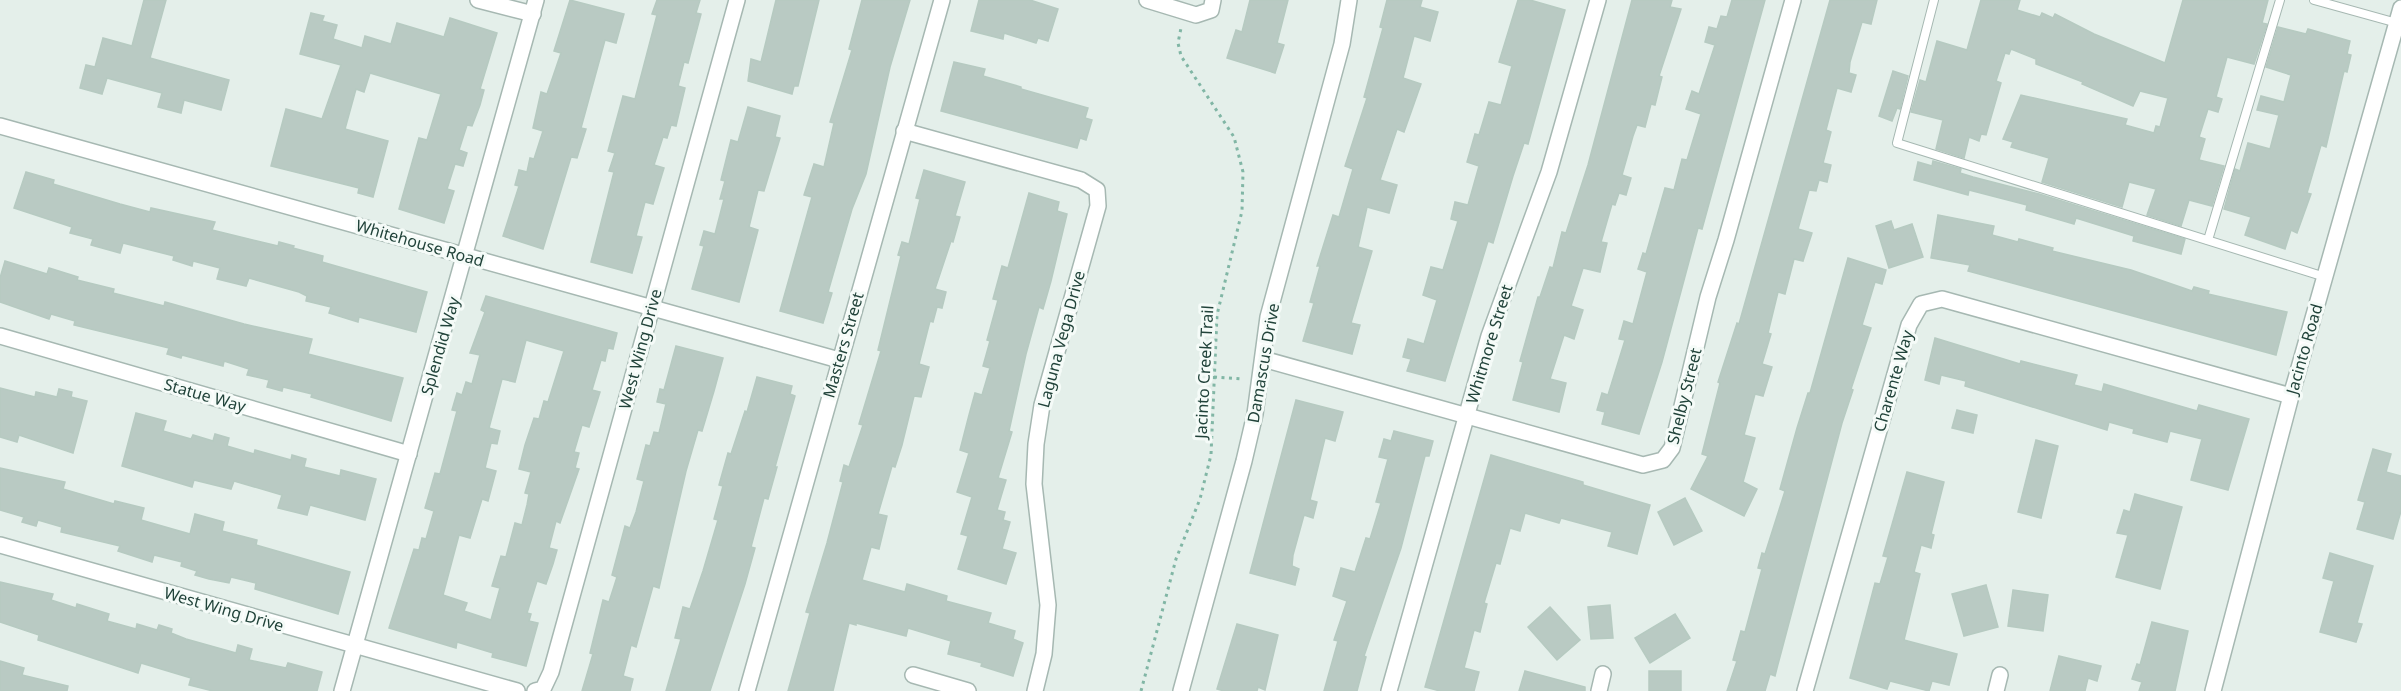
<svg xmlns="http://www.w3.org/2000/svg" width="2401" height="691" viewBox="0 0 2401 691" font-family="'Noto Sans',sans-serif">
  <rect width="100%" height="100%" fill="#e4efea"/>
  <!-- building -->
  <g fill="#b9cac3" stroke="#b6cac1" stroke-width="1.5" fill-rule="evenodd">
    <path d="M144,0H166L150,58L229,80L221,110L184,100L181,113L158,107L162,93L107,78L102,94L80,88L86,65L95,67L103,38L132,46Z"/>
    <path d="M570,0L624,14L616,43L605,40L581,128L586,129L577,158L571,157L543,249L503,236L519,186L515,185L519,170L527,172L530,158L534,159L543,131L533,128L541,92L547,94L561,53L554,51Z"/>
    <path d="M657,0H700L696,13L701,14L688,63L684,62L678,86L685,88L676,126L671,125L667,138L663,137L654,165L664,168L653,204L645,202L636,236L642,237L632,273L591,262L614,172L609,171L615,153L608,151L623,96L635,99L657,15L652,14Z"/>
    <path d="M776,0H819L798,86H794L792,94L748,81L751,59L761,62Z"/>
    <path d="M862,0H910L890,67L866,174L852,209L828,292L832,293L823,323L780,311L812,197L804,195L814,164L824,167L834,123L830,122L852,50L849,49Z"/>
    <path d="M979,0H1030L1058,9L1048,41L1038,38L1036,43L1004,33L1003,39L971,31Z"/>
    <path d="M1250,0H1288L1277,43L1284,45L1275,73L1227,58L1236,30L1242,32Z"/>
    <path d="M1387,0H1422L1420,7L1438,12L1430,41L1414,36L1403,78L1421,84L1404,132L1397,129L1380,180L1397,185L1389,213L1367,207L1358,247L1372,251L1351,323L1360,325L1352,354L1303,341L1314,303L1310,302L1320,266H1317L1333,215L1339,217L1353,169L1345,166L1367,98L1364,97L1383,28L1380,27Z"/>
    <path d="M1518,0H1530L1565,10L1528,144L1524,143L1513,176L1493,243L1488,241L1445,381L1407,371L1411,359L1403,357L1408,339L1424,344L1437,300L1423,295L1431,267L1443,270L1458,221L1451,219L1455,202L1468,205L1479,166L1467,162L1475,134L1479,135L1489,102L1501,105L1512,66L1499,62Z"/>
    <path d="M1632,0H1672L1670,7L1681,9L1659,76L1662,77L1655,105L1651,104L1645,127L1637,125L1633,136L1622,175L1631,178L1626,195L1619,193L1615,205L1612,204L1601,242L1607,243L1600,272L1583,268L1571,306L1583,310L1574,339L1564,335L1550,379L1566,383L1559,412L1513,400L1523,362L1520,361L1538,297H1540L1550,267L1553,268L1562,232L1566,233L1588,165Z"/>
    <path d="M1732,0H1765L1702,229L1698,228L1662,362L1639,434L1602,424L1605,412L1597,410L1602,393L1608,395L1625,340L1619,339L1624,321L1633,324L1647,272L1638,269L1643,253L1646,254L1665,188L1674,190L1682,159L1687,160L1701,114L1686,109L1692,91L1699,94L1715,45L1705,42L1709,27L1717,29L1721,16L1727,17Z"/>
    <path d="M1830,0H1877L1871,24L1862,22L1850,62L1849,73L1856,75L1851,92L1837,88L1826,130L1831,132L1823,163L1831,165L1827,182L1819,180L1816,191L1809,190L1798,229L1812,233L1803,261L1794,259L1785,294L1778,292L1768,333L1771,334L1762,364L1772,367L1763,396L1755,394L1744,435L1755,438L1743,482L1757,489L1744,516L1691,489L1708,456L1702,454L1720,383L1718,382L1737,323L1739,324Z"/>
    <path d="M1981,0H2020L2017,10L2040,17L2042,13L2053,18L2055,14L2094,34L2165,63L2183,0H2268L2262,23L2267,24L2254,64L2227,57L2216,97L2222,99L2218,112L2208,109L2199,137L2205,139L2199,160L2224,166L2212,206L2189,200L2181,226L2147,215L2156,189L2129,182L2122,207L2042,182L2049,158L2011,147L2013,142L2003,139L2021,95L2127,119L2125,125L2154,133L2156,126L2160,127L2168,98L2140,91L2133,106L2082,84L2083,82L2036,64V59L2011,49L2009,54L2005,53L1996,81L2001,83L1986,135L1981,134L1979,141L1969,137L1964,158L1936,149L1943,120L1911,112L1920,80L1926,82L1937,41L1967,50Z"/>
    <path d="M311,13L324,16L322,21L337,25L333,39L362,48L365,36L391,44L397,23L444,37L450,18L497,33L480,89L484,90L480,105L472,126L467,125L459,150L467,153L463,166L455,164L447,189L454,191L444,223L399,209L419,138L427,140L441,94L370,73L364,92L356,89L345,129L388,141L373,197L358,193L359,188L271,166L286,109L322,119L341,65L300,54Z"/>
    <path d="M2278,27L2306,34L2308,29L2350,41L2347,54L2351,55L2347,72L2344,71L2326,147L2321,145L2307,193L2311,194L2297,233L2291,230L2285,249L2245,235L2251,217L2224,209L2235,169L2240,171L2248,143L2270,149L2279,115L2257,110L2261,96L2284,102L2291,75L2266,67Z"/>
    <path d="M954,62L985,69L983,76L1021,87V89L1088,108L1085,118L1092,120L1086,140L1080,138L1077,148L941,111Z"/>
    <path d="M1893,71L1908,76L1900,109L1897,108L1892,121L1879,116Z"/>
    <path d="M748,107L780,116L775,137L780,138L764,191L758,190L749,227L758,230L739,302L692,289L704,246L700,245L704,231L715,234L724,199H720L725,181L721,180L731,140L738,142Z"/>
    <path d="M1933,161L1961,169L1960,173L1973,177L2039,194L2185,239L2181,254L2133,241L2134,236L2076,218L2074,224L2026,210L2027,205L1969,190L1968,195L1914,180L1918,162L1932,166Z"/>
    <path d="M924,170L965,182L955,216L960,217L953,242L951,241L935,289L946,292L942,308L937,307L933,322L930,321L919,364L929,367L921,397L914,396L902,445L895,467L892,466L878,514L887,516L879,549L871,547L862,580L905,592L907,584L947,596L946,601L991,613L988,623L1015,631L1013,639L1023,643L1013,676L981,666L982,663L948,654L951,641L908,628L906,636L856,623V625L849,623L833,691H788L810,613L806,612L827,543L843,482L840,481L844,465L849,467L863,425L859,424L881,351L878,350L901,256L898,255L902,242L909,244L920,199L916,198Z"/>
    <path d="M26,172L54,180L53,184L120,204L150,212L151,208L215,222L212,230L278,246L279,242L294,246L293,248L323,256L322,262L427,292L416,332L359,317L358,322L329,313L331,307L306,301L307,296L299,292L249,278L246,286L217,279L220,268L193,261L192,266L173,260L174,256L123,243L120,253L91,245L93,239L70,233L72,227L14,208Z"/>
    <path d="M1029,193L1059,202L1057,211L1067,214L1051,281L1043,309L1039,307L1026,354L1009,431L1012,432L998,478L1006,480L997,510L1005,512L1003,520L1010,522L1002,549L1016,553L1006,584L958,569L968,536L961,534L972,497L957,492L969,453L960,450L969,415L975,393L982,395L990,368L983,366L990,341L987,340L998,300L993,299L1002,266L1008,268Z"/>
    <path d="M1938,215L1994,226L1992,235L2018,242L2019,239L2053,248L2052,251L2131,270L2192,291L2194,287L2209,291L2208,294L2287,312L2276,355L1968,271L1970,265L1931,258Z"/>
    <path d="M1891,221L1894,230L1912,224L1923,257L1889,268L1876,226Z"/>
    <path d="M1848,258L1886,270L1882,284L1875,282L1862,325L1871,328L1851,389L1853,390L1842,423L1777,668L1775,676L1770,674L1765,691H1727L1737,661L1733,660L1741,631L1745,632L1762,569L1758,568L1762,553L1765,554L1785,491L1780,489L1797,428L1808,393H1810Z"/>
    <path d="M5,261L47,274L49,268L78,277L77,280L114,289L113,293L164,306L165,302L244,324L312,339L308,354L403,378L391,421L311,397L312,394L283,387L282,391L267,387L269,380L247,375L249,369L224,361L223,366L182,355L181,358L167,354L169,348L74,325L75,321L51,314L49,319L0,302V278Z"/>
    <path d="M486,296L617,333L613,349L608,348L605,361L601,360L592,390L600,392L589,427L582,425L574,452L579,453L575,468L579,469L560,523L556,521L549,548L557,550L553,564L546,584L537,581L527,613L531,614L529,621L538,623L526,666L492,657L493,653L457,642L456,648L389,628L414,549L419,550L422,538L426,539L434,511L425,508L435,473L440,474L457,411L452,410L457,393L462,395L466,382L472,384L480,355L470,353L485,312L481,310ZM526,340L564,351L548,402L544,401L539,419L534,418L525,445L519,469L531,472L525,493L529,494L527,505L522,525L515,523L506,557L501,556L492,586L500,588L491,620L464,611L467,603L443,595L459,535L470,538L482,499L488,501L496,471L485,468L491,443L497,444L500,431L489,428L502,379L515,382Z"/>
    <path d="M1935,338L2020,364L2021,361L2077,375L2074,385L2102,392L2104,384L2197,411L2199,405L2249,419L2228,490L2191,480L2202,439L2170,431L2167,442L2133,433L2134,429L2109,422L2107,430L1965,386L1966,381L1941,375L1939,384L1925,380Z"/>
    <path d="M676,346L723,358L714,391L702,431L698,430L686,471L659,588L653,586L636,647L631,645L623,676L633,679L630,691H582L593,654L590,653L603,600L609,602L617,577L612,575L625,526L630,528L636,512L644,481L637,479L646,445L650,446L654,432L659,433L666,404L657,402L660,389L664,390Z"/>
    <path d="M757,377L792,386L790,394L795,396L775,467H777L768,499L764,498L751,547L755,548L745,584L710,691H666L681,639L675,638L683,607L690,609L703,571L718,520L714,519L723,486L719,485L728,453L731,454L745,411L747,412Z"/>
    <path d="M0,388L35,397L36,392L57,397L59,389L72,392L71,397L87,401L73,453L19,435L17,442L0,437Z"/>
    <path d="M1296,400L1343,412L1335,441L1325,438L1310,500L1317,502L1313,518L1304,515L1293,555L1292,566L1299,569L1295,585L1250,573Z"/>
    <path d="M1957,410L1977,415L1973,433L1952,428Z"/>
    <path d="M136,413L166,421L163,431L191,439L193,435L213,441L215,434L229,438L227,446L254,454L255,450L291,460L292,455L306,459L304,467L340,476L341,470L376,479L365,520L310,505L307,515L278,508L282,495L234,481L231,489L194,480L192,487L122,466Z"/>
    <path d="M1394,431L1433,441L1429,456H1425L1401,548L1364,656L1366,657L1357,691H1324L1338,641L1334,640L1347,601L1333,596L1341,568L1355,572L1366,538L1370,539L1381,503L1376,502L1388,459L1379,457L1384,439L1391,441Z"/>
    <path d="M2036,440L2058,446L2041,518L2018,512Z"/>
    <path d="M2373,449L2391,454L2386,472L2401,476V511L2393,539L2357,529L2365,502L2358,500Z"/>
    <path d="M1491,455L1583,482V485L1650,505L1637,554L1608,546L1612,532L1561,518L1559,523L1525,513L1520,531L1510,528L1500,564L1496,563L1484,603L1487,604L1480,632L1474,630L1464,668L1479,672L1474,691H1440L1425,687Z"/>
    <path d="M0,468L65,482L63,489L114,504L115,501L144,508L141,520L190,534L195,514L224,522L222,531L257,540L256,545L350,572L338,614L255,589L256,583L231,577L229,583L209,579L195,575L197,571L181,566L182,562L154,555L152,562L118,551L120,546L61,532L62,527L38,520L36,526L22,522L24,517L0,510Z"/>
    <path d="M1907,472L1944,482L1931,534L1934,535L1931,548L1921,545L1914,572L1920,574L1904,640L1957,654L1949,685L1932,681L1929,691L1890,681L1887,689L1850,678L1875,583L1880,584L1888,557L1883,556Z"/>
    <path d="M2135,494L2182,507L2160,589L2116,577L2128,535L2117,533L2124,510L2130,512Z"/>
    <path d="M1685,498L1702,531L1674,545L1658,512Z"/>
    <path d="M2330,553L2373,566L2357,623L2362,624L2356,642L2320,632L2334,581L2323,578Z"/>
    <path d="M0,582L53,594L51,600L76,608L77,604L109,614L107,621L136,629L137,624L157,630L159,625L172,629L171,633L186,639L236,653L238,645L252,649L249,660L286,668L288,663L322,672L317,691H213L189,685L191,678L141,663L138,673L38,640L39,635L0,622Z"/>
    <path d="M1986,585L1998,627L1964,636L1952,594Z"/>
    <path d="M2013,590L2048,595L2043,631L2008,626Z"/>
    <path d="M1610,605L1613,638L1591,639L1588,607Z"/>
    <path d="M1550,607L1580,640L1557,660L1528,627Z"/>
    <path d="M1675,614L1690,638L1650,663L1635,638Z"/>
    <path d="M2152,622L2188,631L2175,691H2139L2142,682L2132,679L2137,664L2140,665Z"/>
    <path d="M1237,624L1278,635L1265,690L1258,687L1257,691H1224L1217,689Z"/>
    <path d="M2059,656L2101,666L2097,681L2088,678L2085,691H2050Z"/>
    <path d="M0,661L24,668L22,675L68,686L67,691H0Z"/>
    <path d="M1525,671L1585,687V691H1519Z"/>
    <rect x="1649" y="671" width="32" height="20"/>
  </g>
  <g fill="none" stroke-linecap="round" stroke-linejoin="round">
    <!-- lane casing -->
    <g stroke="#a6b8b2" stroke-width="10">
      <g id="lane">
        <path d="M1934,0L1897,143L2325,277"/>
        <path d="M2314,0L2397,23"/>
        <path d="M2208,240L2280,0"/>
      </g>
    </g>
    <!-- street casing -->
    <g stroke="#a6b8b2" stroke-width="18">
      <g id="street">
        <path d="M478,0L533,14"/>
        <path d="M1147,0L1196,15L1211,10L1213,0"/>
        <path d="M0,126L839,360"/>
        <path d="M904,131L1081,180L1097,190L1098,206L1042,405L1036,444L1034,484L1048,605L1044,654L1035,691"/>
        <path d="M0,336L409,454"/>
        <path d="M1263,359L1643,465L1663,460L1672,448L1708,297L1726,240L1793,0"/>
        <path d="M0,545L517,691"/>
        <path d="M913,675L968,691"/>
        <path d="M342,691L536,0"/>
        <path d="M535,691L543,689L551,672L737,0"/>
        <path d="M747,691L942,0"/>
        <path d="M1181,691L1244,461L1255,414L1268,317L1342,44L1349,0"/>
        <path d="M1389,691L1489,336L1549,172L1598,0"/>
        <path d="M1599,691L1603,674"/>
        <path d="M1805,691L1909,325L1921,304L1942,299L2291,396"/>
        <path d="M1996,691L2000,675"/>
        <path d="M2213,691L2291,396L2401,8"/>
      </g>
    </g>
    <!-- path -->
    <g stroke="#81b6a5" stroke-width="3" stroke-dasharray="3 4.5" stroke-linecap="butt">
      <path d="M1214,377L1242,379"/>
      <path d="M1141,691L1176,559L1200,499L1211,455L1217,315L1242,211L1243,172L1234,137L1181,56L1178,43L1181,28"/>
    </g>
    <!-- lane -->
    <use href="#lane" stroke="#fff" stroke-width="8"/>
    <!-- street -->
    <use href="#street" stroke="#fff" stroke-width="15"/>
  </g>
  <g text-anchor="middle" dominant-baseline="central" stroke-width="6" stroke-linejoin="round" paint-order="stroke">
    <!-- street labels -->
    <g font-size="16" fill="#21433a" stroke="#f5fbf8">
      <text transform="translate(420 243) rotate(16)">Whitehouse Road</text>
      <text transform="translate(1061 339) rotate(-75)">Laguna Vega Drive</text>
      <text transform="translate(1489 344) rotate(-73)">Whitmore Street</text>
      <text transform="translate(843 345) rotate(-74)">Masters Street</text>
      <text transform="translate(440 346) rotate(-74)">Splendid Way</text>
      <text transform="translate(640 349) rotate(-75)">West Wing Drive</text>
      <text transform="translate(2304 349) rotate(-74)">Jacinto Road</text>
      <text transform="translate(1263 363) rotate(-80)">Damascus Drive</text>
      <text transform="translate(1204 372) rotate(-87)">Jacinto Creek Trail</text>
      <text transform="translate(1893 381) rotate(-74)">Charente Way</text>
      <text transform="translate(205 395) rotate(16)">Statue Way</text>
      <text transform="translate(1684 396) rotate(-76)">Shelby Street</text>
      <text transform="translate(224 609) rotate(16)">West Wing Drive</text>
    </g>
  </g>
</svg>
